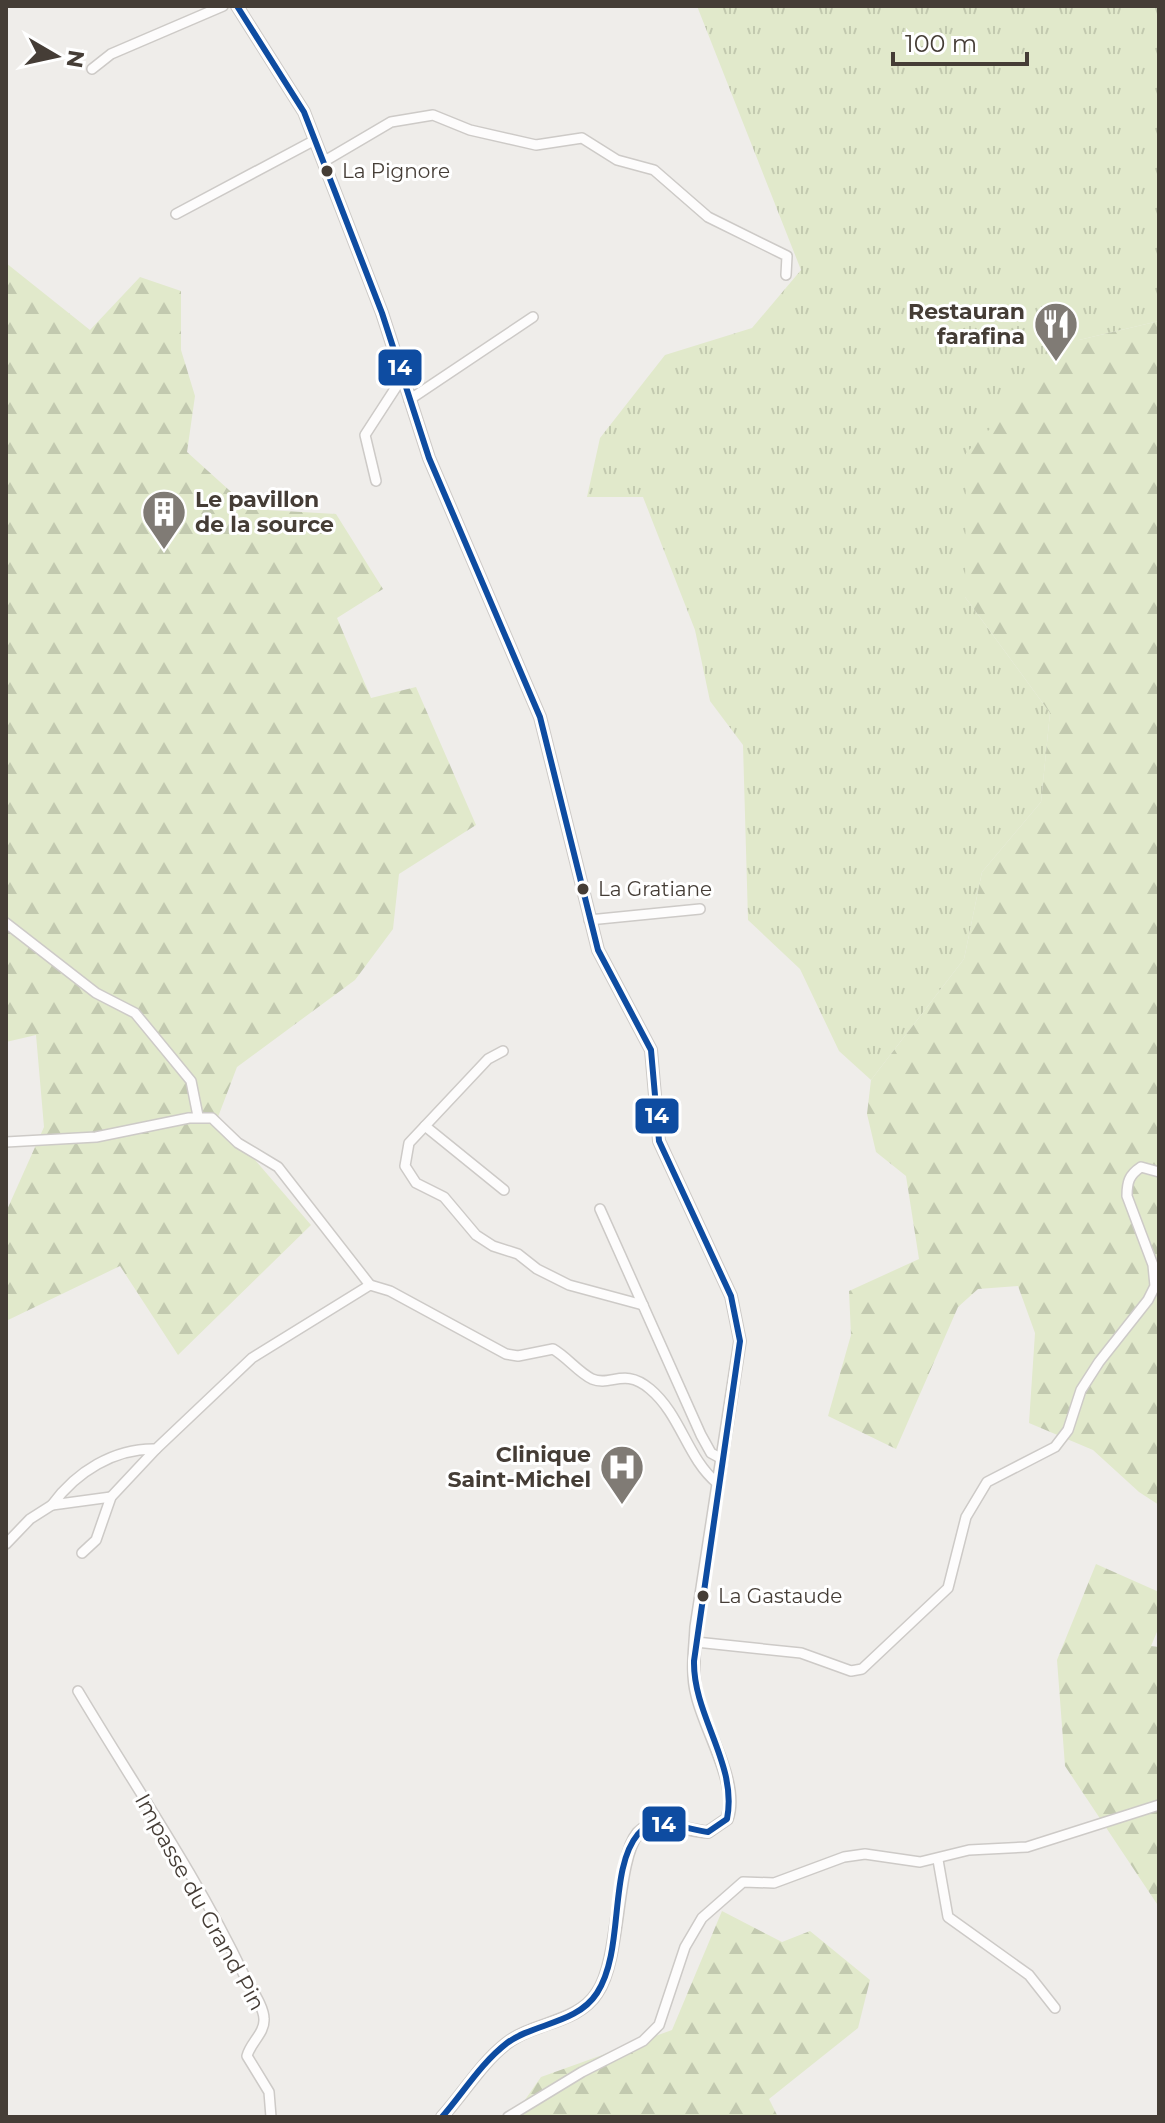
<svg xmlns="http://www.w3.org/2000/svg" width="1165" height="2123" viewBox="0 0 1165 2123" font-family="Montserrat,sans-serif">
  <defs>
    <pattern id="grass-tufts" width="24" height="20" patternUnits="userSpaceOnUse" patternTransform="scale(2)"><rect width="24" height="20" fill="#e1e9cb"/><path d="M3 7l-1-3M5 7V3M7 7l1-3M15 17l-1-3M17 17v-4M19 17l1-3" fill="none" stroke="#c2c9af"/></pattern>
    <pattern id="forest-firs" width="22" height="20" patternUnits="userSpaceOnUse" patternTransform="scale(2)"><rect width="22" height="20" fill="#e1e9cb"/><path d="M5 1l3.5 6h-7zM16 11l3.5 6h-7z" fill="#c2c9af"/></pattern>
  </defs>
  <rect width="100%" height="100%" fill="#efedea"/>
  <!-- grass -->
  <path fill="url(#grass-tufts)" d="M697,6H1159V321L1079,340L965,597L1050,713L1041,802L982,872L964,959L871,1080L839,1051L800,969L748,920L743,745L710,701L695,630L643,497H587L600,438L665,355L752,328L801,270Z"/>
  <!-- forest -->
  <g fill="url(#forest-firs)">
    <path d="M6,263L90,330L140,277L181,291V350L195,396L187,452L250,509L336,514L383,589L337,618L371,698L416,687L476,825L399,874L393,929L355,980L237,1067L218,1117L311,1225L178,1355L120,1266L6,1321V1212L44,1127L36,1035L6,1042Z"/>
    <path d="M1159,321V1505L1139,1492L1093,1450L1029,1423L1035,1333L1018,1286L978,1289L958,1307L896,1449L828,1416L851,1335L849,1291L919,1259L906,1176L876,1152L867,1114L871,1080L964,959L982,872L1041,802L1050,713L965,597L966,453L1079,340Z"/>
    <path d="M1096,1564L1159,1592V1627L1151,1646L1159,1647V1907L1065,1766L1057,1660Z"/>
    <path d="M722,1911L782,1942L810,1931L870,1980L858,2028L769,2099L778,2117H513L541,2077L672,2030Z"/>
  </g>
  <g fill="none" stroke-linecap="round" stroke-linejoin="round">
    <!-- minor casing -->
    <g stroke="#cdcac7" stroke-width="12">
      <g id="minor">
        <path d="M92,69L111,54L223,6"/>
        <path d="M323,162L391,122L433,115L470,130L536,145L582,138L617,160L654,170L708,217L787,256L786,275"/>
        <path d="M176,214L315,140"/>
        <path d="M409,400L533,317"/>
        <path d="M376,481L365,435L402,378"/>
        <path d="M589,920L700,909"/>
        <path d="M6,923L96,993L135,1013L191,1081L198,1116"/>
        <path d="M503,1051L488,1059L409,1143L405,1166L416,1183L444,1197L476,1235L493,1246L518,1254L537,1269L569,1285L643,1305"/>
        <path d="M425,1126L504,1190"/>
        <path d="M6,1142L96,1137L189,1118H212L238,1143L278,1167L370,1285"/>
        <path d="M600,1209L701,1435L711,1453L722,1459"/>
        <path d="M111,1497L52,1505C76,1472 114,1448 156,1449L252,1358L370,1285L390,1291L506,1354L518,1356L553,1349C567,1357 578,1372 592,1379C611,1387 624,1367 650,1389C681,1415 687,1458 717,1483"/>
        <path d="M6,1544L30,1519L52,1505"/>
        <path d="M82,1553L96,1540L111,1497L156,1449"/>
        <path d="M696,1642L801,1653L851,1671L862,1669L948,1588L966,1517L987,1482L1055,1447L1068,1430L1081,1390L1099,1362L1148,1300L1155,1286L1153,1265L1127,1196C1127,1182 1129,1175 1141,1167L1159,1172"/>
        <path d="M78,1691C134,1785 197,1876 244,1975C250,1987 264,2006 264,2019C265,2033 250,2043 247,2056L269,2092L271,2117"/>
        <path d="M938,1860L948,1917L1029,1975L1055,2008"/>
        <path d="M508,2117L582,2072L643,2041L659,2025L685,1947L702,1918L743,1882L774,1883L844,1857L865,1854L920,1862L969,1850L1027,1847L1159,1805"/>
      </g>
    </g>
    <!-- tertiary casing -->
    <g stroke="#cdcac7" stroke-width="14">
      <path id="tertiary" d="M237,6L304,112L382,313L429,458L540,717L598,950L651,1050L659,1141L731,1296L740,1341L696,1627C695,1649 691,1673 697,1695C705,1731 740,1784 727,1819L708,1832C688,1832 655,1814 638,1833C615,1861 621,1959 597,1993C578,2023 534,2022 507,2043C481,2063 464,2093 442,2117"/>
    </g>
    <!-- minor -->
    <use href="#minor" stroke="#fdfcfc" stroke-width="9"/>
    <!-- tertiary -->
    <use href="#tertiary" stroke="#fdfcfc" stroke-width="11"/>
    <!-- bus-1 casing -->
    <g stroke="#fff" stroke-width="12">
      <path id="bus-1" d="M237,6L304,112L382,313L429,458L540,717L598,950L651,1050L659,1141L731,1296L740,1341L694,1661C693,1716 738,1764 727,1819L708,1832C688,1830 654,1814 638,1834C608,1870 625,1950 597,1993C577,2024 534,2023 507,2043C481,2063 463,2093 442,2117"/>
    </g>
    <!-- bus-1 -->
    <use href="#bus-1" stroke="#0e4ca1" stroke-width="6"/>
  </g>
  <!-- icons -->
  <defs>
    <g id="restaurant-pin" transform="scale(2.3)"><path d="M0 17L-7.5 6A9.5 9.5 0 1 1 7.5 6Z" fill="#807b75" stroke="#fff"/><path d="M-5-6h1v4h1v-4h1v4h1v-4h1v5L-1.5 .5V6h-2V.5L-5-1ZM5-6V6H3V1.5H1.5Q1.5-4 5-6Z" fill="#fff"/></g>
    <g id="building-pin" transform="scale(2.3)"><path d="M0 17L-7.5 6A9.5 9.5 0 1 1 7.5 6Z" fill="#807b75" stroke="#fff"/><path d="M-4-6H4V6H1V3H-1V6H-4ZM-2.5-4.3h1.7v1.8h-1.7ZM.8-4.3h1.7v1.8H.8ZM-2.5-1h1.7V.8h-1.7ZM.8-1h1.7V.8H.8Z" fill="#fff"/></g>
    <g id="hospital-pin" transform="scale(2.3)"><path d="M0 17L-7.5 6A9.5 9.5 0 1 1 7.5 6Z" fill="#807b75" stroke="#fff"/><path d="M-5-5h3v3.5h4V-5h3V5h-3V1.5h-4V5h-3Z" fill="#fff"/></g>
  </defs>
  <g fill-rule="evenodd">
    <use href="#restaurant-pin" x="1056" y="324"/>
    <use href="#building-pin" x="164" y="512"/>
    <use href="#hospital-pin" x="622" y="1467"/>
  </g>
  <!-- markers -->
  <g fill="#453d36" stroke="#fff" stroke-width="3">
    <circle cx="327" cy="171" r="7"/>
    <circle cx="583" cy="889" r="7"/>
    <circle cx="703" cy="1596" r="7"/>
  </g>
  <g text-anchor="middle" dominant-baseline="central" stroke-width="6" stroke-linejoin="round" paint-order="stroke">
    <!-- bus labels -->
    <g font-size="20" fill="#453d36" stroke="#fff" text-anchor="start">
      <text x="342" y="171">La Pignore</text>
      <text x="598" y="889">La Gratiane</text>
      <text x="718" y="1596">La Gastaude</text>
    </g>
    <!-- poi labels -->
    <g font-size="22" font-weight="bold" fill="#453d36" stroke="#fff" text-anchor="end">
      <text x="1025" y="311">Restauran<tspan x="1025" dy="25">farafina</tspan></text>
      <text x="195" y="499" text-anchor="start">Le pavillon<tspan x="195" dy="25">de la source</tspan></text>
      <text x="591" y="1454">Clinique<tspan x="591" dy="25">Saint-Michel</tspan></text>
    </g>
    <!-- street labels -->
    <g font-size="22" fill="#453d36" stroke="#fff">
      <text transform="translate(200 1902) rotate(61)">Impasse du Grand Pin</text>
    </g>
  </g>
  <g stroke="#fff" stroke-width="3">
    <rect x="377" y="348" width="46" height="39" rx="8" fill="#0e4ca1"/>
    <rect x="634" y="1097" width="46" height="38" rx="8" fill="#0e4ca1"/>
    <rect x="641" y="1805" width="46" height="38" rx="8" fill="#0e4ca1"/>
  </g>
  <g font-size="22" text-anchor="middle" font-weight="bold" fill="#fff">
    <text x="400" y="375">14</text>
    <text x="657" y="1123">14</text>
    <text x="664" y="1832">14</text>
  </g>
  <!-- border -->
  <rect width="1165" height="2123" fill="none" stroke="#453d36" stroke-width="16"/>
  <!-- north arrow -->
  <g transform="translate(56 56) rotate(99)" stroke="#ffffff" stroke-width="6" paint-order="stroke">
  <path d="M0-6L14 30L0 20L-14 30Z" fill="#453d36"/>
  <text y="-12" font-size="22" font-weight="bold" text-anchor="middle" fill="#453d36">N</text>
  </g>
  <!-- scale -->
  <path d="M893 52v12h134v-12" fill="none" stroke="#453d36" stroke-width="4"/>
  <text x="905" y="52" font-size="24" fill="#453d36" stroke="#ffffff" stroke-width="6" paint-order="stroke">100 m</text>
</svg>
